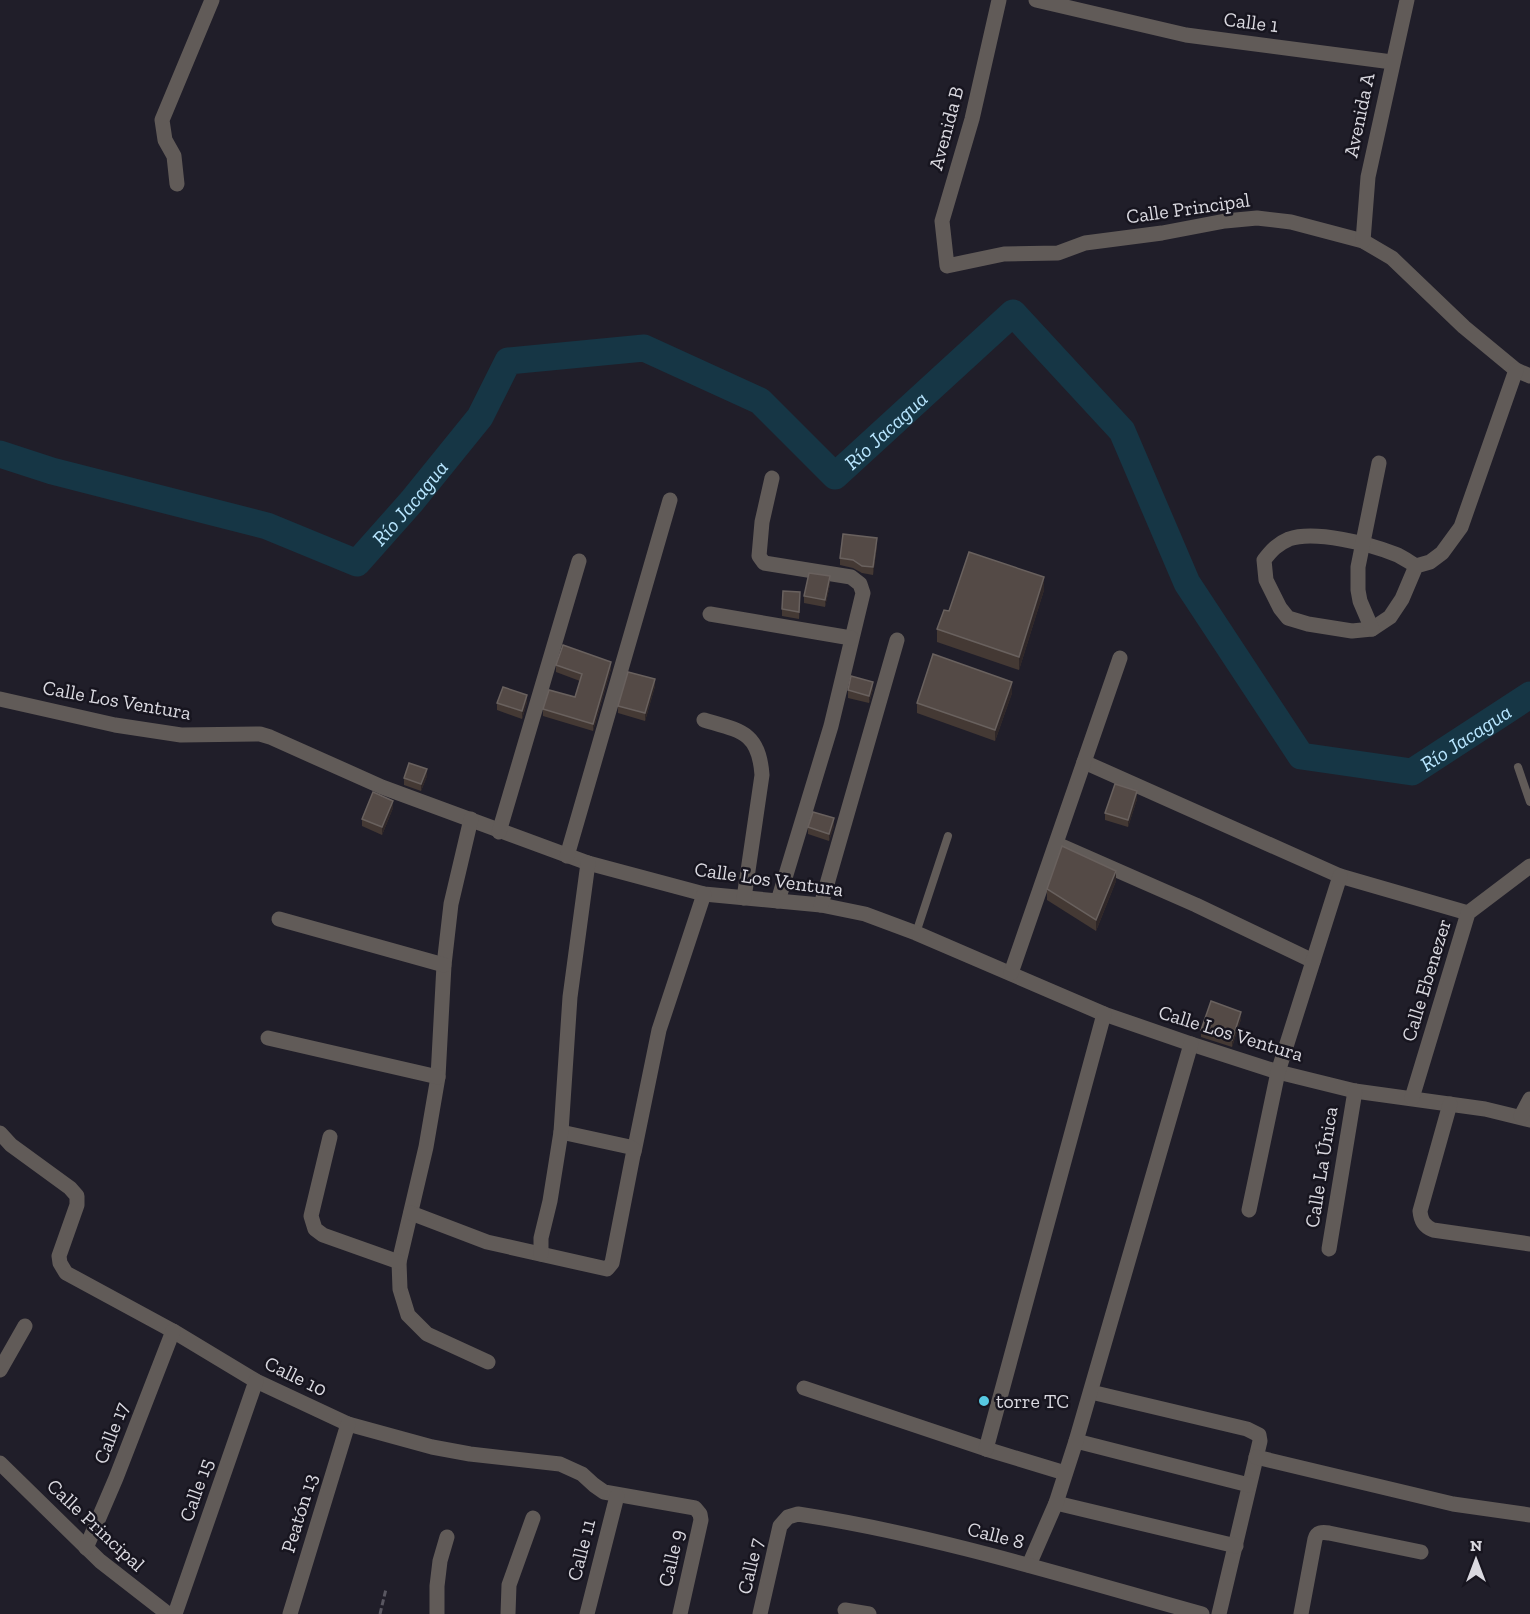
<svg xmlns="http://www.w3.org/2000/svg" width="1530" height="1614" viewBox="0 0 1530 1614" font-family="'Zilla Slab',serif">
  <rect width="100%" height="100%" fill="#201e29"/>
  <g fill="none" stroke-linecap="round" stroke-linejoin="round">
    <!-- river -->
    <path stroke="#163645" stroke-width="27" id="s1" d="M0,454L52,471L267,526L357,563L412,501L480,417L508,361L644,348L760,401L835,476L1013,313L1122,431L1187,583L1301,756L1412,772L1530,695"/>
    <!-- path -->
    <path stroke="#595761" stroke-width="3" stroke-dasharray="6 3" stroke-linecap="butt" d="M380,1614L386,1589"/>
    <!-- lane -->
    <g stroke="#615b58" stroke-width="8">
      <path d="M1518,767L1530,802"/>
      <path d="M916,933L948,836"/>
    </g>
    <!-- street -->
    <g stroke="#615b58" stroke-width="15">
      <path d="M999,0L972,119L942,221L947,266L1004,254L1058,253L1085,243L1162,233L1225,221L1257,218L1291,222L1363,241L1392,258L1464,327L1516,370L1530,376"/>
      <path d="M1036,0L1186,35L1392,62"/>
      <path d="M177,184L174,156L165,140L162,120L212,0"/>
      <path d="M1363,241L1368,177L1407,0"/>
      <path d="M772,478L762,522L759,556L764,563L851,577L860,584L863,593L831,726L778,901"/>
      <path d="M1416,566L1402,599L1390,617L1372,629L1352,631L1308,624L1288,618L1280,608L1266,580L1264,560C1271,551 1277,544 1289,539C1315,530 1370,544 1395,554C1403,557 1409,562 1416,566L1430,562L1442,553L1461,527L1516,370"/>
      <path d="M710,614L851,638"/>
      <path d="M1372,629L1360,601L1358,590V567L1379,463"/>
      <path d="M0,699L115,725L181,735L260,734L270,737L382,787L588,863L704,894L821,905L865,914L916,933L1104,1014L1191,1044L1278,1072L1355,1091L1485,1109L1530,1120"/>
      <path d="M704,720C741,731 759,732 762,775L744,898"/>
      <path d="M1084,762L1340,876L1468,913"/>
      <path d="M471,819L451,904L444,965L438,1077L426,1147L399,1262L400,1289L408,1315L427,1334L488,1362"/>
      <path d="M499,832L579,561"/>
      <path d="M1057,844L1196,905L1313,961"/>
      <path d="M567,856L670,500"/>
      <path d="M821,905L897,640"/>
      <path d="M279,919L444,965"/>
      <path d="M1011,973L1120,658"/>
      <path d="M268,1038L438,1077"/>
      <path d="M1412,1098L1468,913L1530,866"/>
      <path d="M1450,1104L1420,1211C1421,1221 1424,1226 1433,1230L1530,1244"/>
      <path d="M1521,1116L1530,1099"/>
      <path d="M0,1133L11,1145L70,1188L77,1196V1205L59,1256L60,1263L66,1273L173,1331L256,1381L348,1424L432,1447L470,1454L560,1464L582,1474L594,1485L604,1492L695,1508L700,1514L701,1520L680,1614"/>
      <path d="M330,1137L311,1216L315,1229L323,1235L399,1262"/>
      <path d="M634,1152L659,1030L704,894"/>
      <path d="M1249,1210L1278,1072L1340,876"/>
      <path d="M411,1213L487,1242L607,1269L612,1263L634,1150L630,1147L561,1132"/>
      <path d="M1329,1249L1355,1091"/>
      <path d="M541,1254V1238L550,1201L561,1132L570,997L588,863"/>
      <path d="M0,1370L25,1326"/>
      <path d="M804,1388L986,1449L1065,1473"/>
      <path d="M1091,1392L1247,1429L1259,1435L1260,1441L1219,1614"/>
      <path d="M1076,1441L1249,1485"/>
      <path d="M986,1449L1104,1014"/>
      <path d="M1256,1457L1453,1504L1530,1515"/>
      <path d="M0,1463L100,1561L168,1614"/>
      <path d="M1056,1503L1236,1546"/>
      <path d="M86,1548L116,1478L173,1331"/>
      <path d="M1029,1565L1056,1503L1076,1441L1191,1044"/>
      <path d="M845,1610L869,1614"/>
      <path d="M175,1614L256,1381"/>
      <path d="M290,1614L348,1424"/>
      <path d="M437,1614V1586L440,1561L447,1537"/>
      <path d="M508,1614L509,1585L533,1518"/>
      <path d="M587,1614L617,1496"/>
      <path d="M760,1614L780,1526L788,1517L798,1514C935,1535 1069,1577 1202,1614"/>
      <path d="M1301,1614L1315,1539C1317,1532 1322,1532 1329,1533L1421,1552"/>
    </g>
  </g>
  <!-- wall -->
  <g fill="#443934">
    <path d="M877,546L873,575L862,573L853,568L840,565V558Z"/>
    <path d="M830,584L825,607L804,603V596Z"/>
    <path d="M1044,590L1019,670L937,642V629L949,611Z"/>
    <path d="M800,600L799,619L782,616V609Z"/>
    <path d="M556,665L611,669L593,731L543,716V709L575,697L580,681L556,672Z"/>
    <path d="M655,686L645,721L618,713V706Z"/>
    <path d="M873,689L869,703L848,698V690Z"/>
    <path d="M1012,693L995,741L917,713V703Z"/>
    <path d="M527,702L522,719L497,710V703Z"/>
    <path d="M427,776L421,791L404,785V778Z"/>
    <path d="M1137,799L1128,827L1105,820V813Z"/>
    <path d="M393,808L382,835L362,826V819Z"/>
    <path d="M834,826L829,841L808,834V827Z"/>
    <path d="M1116,881L1096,931L1047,900V889Z"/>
    <path d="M1241,1019L1232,1047L1201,1037V1030Z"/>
  </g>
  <!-- shaded-wall -->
  <g fill="#2f2728">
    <path d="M877,538V546L873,575V567Z"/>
    <path d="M830,576V584L825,607V600Z"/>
    <path d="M1044,577V590L1019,670V657Z"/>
    <path d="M611,662V669L593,731V724Z"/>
    <path d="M655,679V686L645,721V713Z"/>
    <path d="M873,682V689L869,703V696Z"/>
    <path d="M1012,682V693L995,741V730Z"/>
    <path d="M527,695V702L522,719V711Z"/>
    <path d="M427,769V776L421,791V784Z"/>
    <path d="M1137,791V799L1128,827V820Z"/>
    <path d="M393,801V808L382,835V827Z"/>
    <path d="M834,818V826L829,841V834Z"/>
    <path d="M1116,871V881L1096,931V920Z"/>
    <path d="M1241,1012V1019L1232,1047V1040Z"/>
  </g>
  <!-- building -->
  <g fill="#544a46" stroke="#69615e" stroke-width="1.5">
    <path d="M843,534L877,538L873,567L862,566L853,560L840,558Z"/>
    <path d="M969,552L1044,577L1019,657L937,629L944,610L949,611Z"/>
    <path d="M809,573L830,576L825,600L804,596Z"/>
    <path d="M783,591L800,592L799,612L782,609Z"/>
    <path d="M563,645L611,662L593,724L543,709L549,690L575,697L582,674L556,665Z"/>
    <path d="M933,654L1012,682L995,730L917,703Z"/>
    <path d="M628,672L655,679L645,713L618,706Z"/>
    <path d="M851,676L873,682L869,696L848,690Z"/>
    <path d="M503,687L527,695L522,711L497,703Z"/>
    <path d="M409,763L427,769L421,784L404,778Z"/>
    <path d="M1115,784L1137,791L1128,820L1105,813Z"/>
    <path d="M373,792L393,801L382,827L362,819Z"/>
    <path d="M813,812L834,818L829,834L808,827Z"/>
    <path d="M1062,846L1116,871L1096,920L1047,889Z"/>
    <path d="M1211,1001L1241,1012L1232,1040L1201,1030Z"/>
  </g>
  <!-- markers -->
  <circle fill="#57c9e2" stroke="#17151f" stroke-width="2" cx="984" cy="1401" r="6"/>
  <g text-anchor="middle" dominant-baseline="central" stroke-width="5" stroke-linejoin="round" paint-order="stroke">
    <!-- street labels -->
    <g font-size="20" fill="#dad9e0" stroke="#17151f">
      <text transform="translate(1251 22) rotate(7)">Calle 1</text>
      <text transform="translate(1359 115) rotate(-78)">Avenida A</text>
      <text transform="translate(946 128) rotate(-75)">Avenida B</text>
      <text transform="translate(1188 208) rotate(-8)">Calle Principal</text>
      <text transform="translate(117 700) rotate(10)">Calle Los Ventura</text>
      <text transform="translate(769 879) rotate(8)">Calle Los Ventura</text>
      <text transform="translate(1426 980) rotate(-73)">Calle Ebenezer</text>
      <text transform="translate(1231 1033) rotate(17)">Calle Los Ventura</text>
      <text transform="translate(1321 1167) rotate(-81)">Calle La Única</text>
      <text transform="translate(296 1376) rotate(26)">Calle 10</text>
      <text transform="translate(111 1433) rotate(-69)">Calle 17</text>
      <text transform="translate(196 1490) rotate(-71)">Calle 15</text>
      <text transform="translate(299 1513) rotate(-73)">Peatón 13</text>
      <text transform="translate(96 1525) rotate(43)">Calle Principal</text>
      <text transform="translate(996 1535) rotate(14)">Calle 8</text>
      <text transform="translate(581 1550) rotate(-76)">Calle 11</text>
      <text transform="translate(671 1558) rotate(-77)">Calle 9</text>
      <text transform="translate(750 1566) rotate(-77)">Calle 7</text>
    </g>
    <!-- poi labels -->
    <g font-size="20" fill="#dad9e0" stroke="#17151f" text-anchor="start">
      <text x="996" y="1401">torre TC</text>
    </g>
    <!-- water labels -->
    <g font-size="21" font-style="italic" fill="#b8e6ff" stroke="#17151f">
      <text stroke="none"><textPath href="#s1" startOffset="1066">Río Jacagua</textPath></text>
      <text stroke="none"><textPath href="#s1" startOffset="454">Río Jacagua</textPath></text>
      <text stroke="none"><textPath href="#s1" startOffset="1948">Río Jacagua</textPath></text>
    </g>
  </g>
  <!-- north arrow -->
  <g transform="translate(1476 1560)" stroke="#17151f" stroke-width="4.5" paint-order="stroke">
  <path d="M0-4.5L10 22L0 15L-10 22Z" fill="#dad9e0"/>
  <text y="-9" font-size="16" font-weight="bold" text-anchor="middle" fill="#dad9e0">N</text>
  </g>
</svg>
